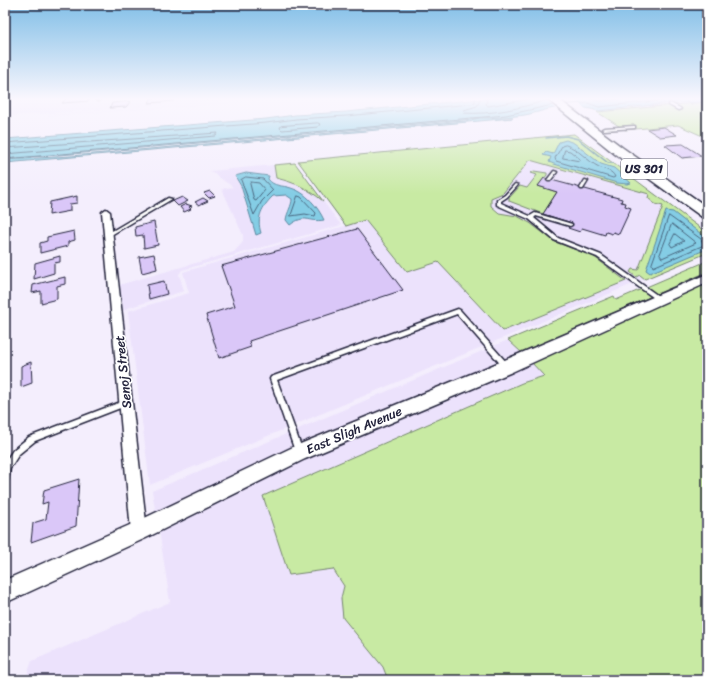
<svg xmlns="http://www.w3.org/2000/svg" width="712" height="685" viewBox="0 0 712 685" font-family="Sriracha,sans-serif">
  <rect width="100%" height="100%" fill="#f4eefd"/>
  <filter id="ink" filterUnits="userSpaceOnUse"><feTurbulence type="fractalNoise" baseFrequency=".025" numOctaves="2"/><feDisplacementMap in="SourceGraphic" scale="8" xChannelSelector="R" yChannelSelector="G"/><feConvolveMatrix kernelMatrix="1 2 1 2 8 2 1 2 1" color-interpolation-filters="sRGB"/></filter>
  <g filter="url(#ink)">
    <!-- built -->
    <g fill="#ece2fc" fill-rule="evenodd">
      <path d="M15,98H270L11,116Z"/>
      <path d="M284,98H303L48,116L49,115Z"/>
      <path d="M574,134L707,233V253L150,485L128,311L189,293L183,272L345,226L298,161Z"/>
      <path d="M274,165L276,178L297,183L309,190L323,201L341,225L182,270L179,274L184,291L127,308L124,311V313L119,285L234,252L243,242V235L222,189L233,187L210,171ZM246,173L269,176L268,179L272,184L280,186L317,221L305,217L297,220L287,212L292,205L293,199L286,195L273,196L261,211L259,220L261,233L247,210L241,186L235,176Z"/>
      <path d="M508,340L522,353L156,515L152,491Z"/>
      <path d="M531,362L544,376L522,383L263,496L333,569L344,586L341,598L365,644L383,667L388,680H25L32,661L170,602L159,530L302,460Z"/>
    </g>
    <!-- green -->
    <g fill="#c8eaa3" stroke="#75866f">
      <path d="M707,102V138L678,125L625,130L597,112Z"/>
      <path d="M574,134L707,233V253L645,279L640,275L636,277L630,272L632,269L638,270L663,206L655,204L648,198L649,194L530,160L503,193L491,198V206L499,213L517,216L530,223L555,242L593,256L626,281L503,331L438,262L407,272L365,220L346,226L298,161Z"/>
      <path d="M295,163L323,201C307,188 296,183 276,178L274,165Z"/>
      <path d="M534,171L547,173V175L538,186L557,192L543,214L509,201V198L520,186L527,188L537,175L531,173Z"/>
      <path d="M707,261V272L522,353L508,340L614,296L616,300Z"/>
      <path d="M707,283V680H388L383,667L343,618L341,598L344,586L333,569L289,575L263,496L522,383L544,376L531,362Z"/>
    </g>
    <!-- water -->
    <g fill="#84cde5" stroke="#5d89a1">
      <path d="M491,98H707V102L671,103L598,111C584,106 564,106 549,109C537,112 529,115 516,116C498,118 481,117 464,120L72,154L5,159V139L266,119L295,115L346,112Z"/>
      <path d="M480,118H513L5,163V160L71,156L465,121Z"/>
      <path d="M566,140L574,143L601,164L614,168L631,183L627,184L617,183L554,164L549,162L551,157L543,155L546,152L553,154L559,142Z"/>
      <path d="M246,173L269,176L268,179C274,187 282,185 291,188C306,192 318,207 324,220C308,223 306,213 290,225L286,220C287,212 292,206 292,199L286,195L273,196C262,207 256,217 261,233L256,235L241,186L235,176Z"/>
      <path d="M666,211L673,212L705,237L707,249L650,273L646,270Z"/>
    </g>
    <!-- pier -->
    <path fill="#f4eefd" d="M543,98H572L586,109L558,111Z"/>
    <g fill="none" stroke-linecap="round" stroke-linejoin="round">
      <!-- shore -->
      <g stroke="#49667f" stroke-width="1">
        <path d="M481,98L477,106L464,110L463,113C491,115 521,108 547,100"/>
        <path d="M487,98L486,104L488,106L536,98"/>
        <path d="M587,98L599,101L630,98"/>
        <path d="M567,104L588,103L599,107L671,99L707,98"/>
        <path d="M318,123L320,124L318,127L282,130L280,128L281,126Z"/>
        <path d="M5,143L266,123L296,119L346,116L471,104L475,102V98"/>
        <path d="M566,145C579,149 587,161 599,167C605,170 612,170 615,177L613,178L556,161L555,158L562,146Z"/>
        <path d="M5,148L218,133L216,136L5,154"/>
        <path d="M565,150L570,151L580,159V161L563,158Z"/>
        <path d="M5,159L506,115L553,105"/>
        <path d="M246,177L263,179L273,190L262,201L254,215L241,180Z"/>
        <path d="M251,182L259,183L265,190L256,201L254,200L250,184Z"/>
        <path d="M298,196L301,197L316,213L315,216L305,214L291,216Z"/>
        <path d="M669,216L701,239L704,245L653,267L652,264Z"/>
        <path d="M672,224L696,243L662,258L660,255Z"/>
        <path d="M675,234L684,241L672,247L670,244Z"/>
      </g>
      <!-- stream -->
      <path stroke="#5d89a1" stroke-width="1.5" d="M546,138L566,136L578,139L608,163H613"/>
    </g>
    <!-- building -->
    <g fill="#dac7f8" stroke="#22223b">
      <path d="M66,98H91L89,101L62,103Z"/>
      <path d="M151,98H175L174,101L149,103Z"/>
      <path d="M131,101L126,107L110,108L112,103Z"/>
      <path d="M664,127L677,135L660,137L647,129Z"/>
      <path d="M683,144L702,156L682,158L665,145Z"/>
      <path d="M544,178L622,199L621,202L626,203L625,206L631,208L619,234L613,232L612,234L606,232L605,235L582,228L580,232L568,228L572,223L543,214L557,192L538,186Z"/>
      <path d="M210,191L215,196L209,198L204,193Z"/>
      <path d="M77,196V203L70,204V211L49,215L50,202Z"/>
      <path d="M182,197L188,201L178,206L173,201Z"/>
      <path d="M203,198L208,201L199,205L195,202Z"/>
      <path d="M186,204L192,206L189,207L191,209L184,212L180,207Z"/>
      <path d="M154,222L158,245L144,248L143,235L136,236L135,227Z"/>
      <path d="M357,229L403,290L249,341L251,347L219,358L206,315L235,306L221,266Z"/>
      <path d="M74,231L75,240L68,242V246L40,253V243L47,241V237Z"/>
      <path d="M154,254L157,269L142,273L139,257Z"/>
      <path d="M60,256V262L54,263V273L34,279L35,263Z"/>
      <path d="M65,277V284L57,286V299L41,303V291L32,293L33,285Z"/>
      <path d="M164,281L167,294L149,299L147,285Z"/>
      <path d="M31,362L32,383L21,387V366Z"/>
      <path d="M79,479L76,526L31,542L33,523L46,519L48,502L42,504L44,490Z"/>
    </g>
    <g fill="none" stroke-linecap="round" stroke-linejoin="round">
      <!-- service casing -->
      <g stroke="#22223b" stroke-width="3">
        <g id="service">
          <path d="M98,98H101L99,101L96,100Z"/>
          <path d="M203,98H210L208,99Z"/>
          <path d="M670,103L680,108L681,109L678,110L669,105Z"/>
          <path d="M634,126H635V128L604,130L602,129L604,128Z"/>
          <path d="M554,171L557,172L550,181H548L547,180Z"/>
          <path d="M585,180L588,181L583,189H581L580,188Z"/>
          <path d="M515,184L518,185L507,197L501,201V203L530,216L535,213L572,224V225L570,226L536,216L534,218L558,238L601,255L661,298L662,299L661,300H657L597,257L554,240L529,219L497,205V200L505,195Z"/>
          <path d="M168,198L172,199L111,235H107V234Z"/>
          <path d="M458,309L460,310L508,364L509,366L508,368L506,369L504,368L457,314L277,380L303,452L302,454L299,456L296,454L270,379L271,377Z"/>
          <path d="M126,400L128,401L129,403L128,405L35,441L19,454L10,468L8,480L5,481V462L13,450L29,437Z"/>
        </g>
      </g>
      <!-- minor casing -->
      <g stroke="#22223b" stroke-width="3">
        <path id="minor" d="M106,209L110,212L147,531L145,537L139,539L133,537L131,531L102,212Z"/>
      </g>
      <!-- tertiary casing -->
      <g stroke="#22223b" stroke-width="3">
        <path id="tertiary" d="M707,274V283L512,372L305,459L146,538L5,603V580L132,524L293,447L500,362Z"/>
      </g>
      <!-- primary casing -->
      <g stroke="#22223b" stroke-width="3">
        <path id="primary" d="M546,98H557L623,148L707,207V218L702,217L615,154Z"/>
      </g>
      <!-- path -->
      <g stroke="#22223b" stroke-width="1" stroke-dasharray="0.5 1.5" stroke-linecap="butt">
        <path d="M681,98L692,105"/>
        <path d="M699,98L707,104"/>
        <path d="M646,102L660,101L665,104"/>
        <path d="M650,106L665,105"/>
      </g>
      <!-- service -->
      <use href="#service" fill="#fff" fill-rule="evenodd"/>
      <!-- minor -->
      <use href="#minor" fill="#fff" fill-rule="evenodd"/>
      <!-- tertiary -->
      <use href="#tertiary" fill="#fff" fill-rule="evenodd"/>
      <!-- primary -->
      <use href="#primary" fill="#fff" fill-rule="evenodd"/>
    </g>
  </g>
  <!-- sky -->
  <linearGradient id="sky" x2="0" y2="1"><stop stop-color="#80bee7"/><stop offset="0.51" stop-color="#faf7fe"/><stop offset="1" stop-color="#faf7fe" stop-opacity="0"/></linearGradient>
  <rect width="712" height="194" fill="url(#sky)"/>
  <g text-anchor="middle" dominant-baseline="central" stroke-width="3.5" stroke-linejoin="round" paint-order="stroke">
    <!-- shield labels -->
    <rect fill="#fff" stroke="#646476" stroke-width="1" x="621" y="159" width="46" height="20" rx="3"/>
    <g font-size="12" font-weight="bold" fill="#22223b">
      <text x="644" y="169">US 301</text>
    </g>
    <!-- street labels -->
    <g font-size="13" fill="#22223b" stroke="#fff">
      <text transform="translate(123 372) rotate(-96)">Senoj Street</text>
      <text transform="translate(354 430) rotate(-23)">East Sligh Avenue</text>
    </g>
  </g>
  <!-- margin -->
  <rect width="712" height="685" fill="none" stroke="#fff" stroke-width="20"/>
  <rect x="10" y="10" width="692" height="665" fill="none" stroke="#22223b" stroke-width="1.5" filter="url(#ink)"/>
</svg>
